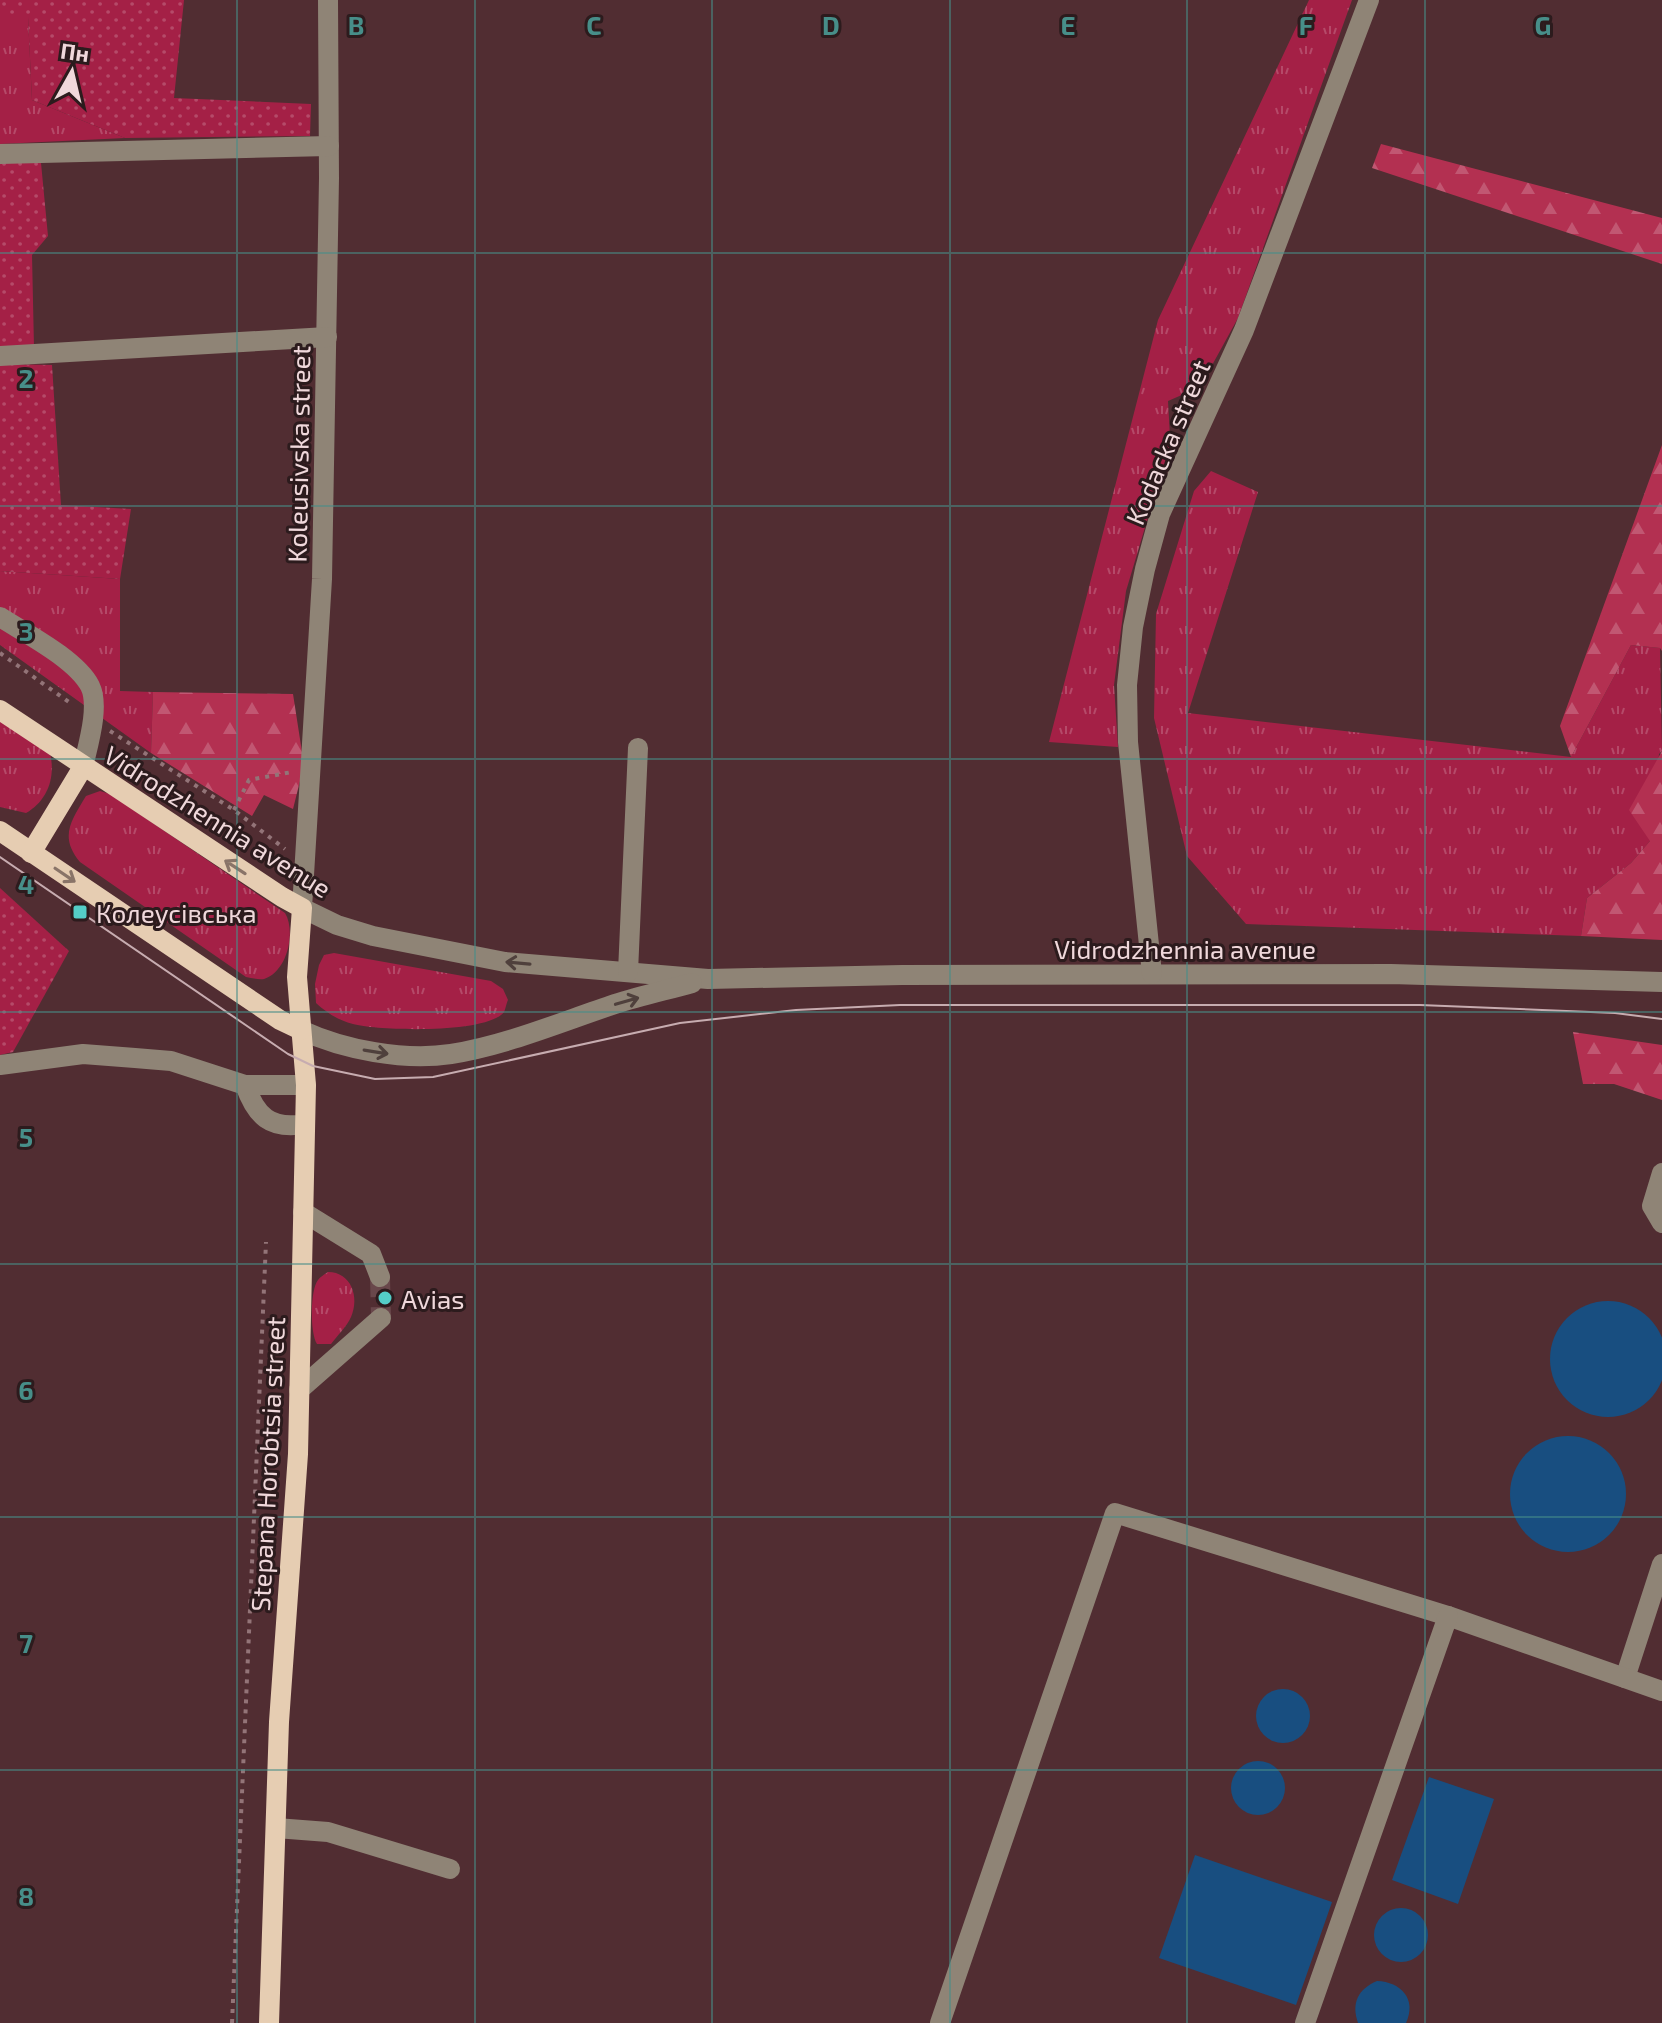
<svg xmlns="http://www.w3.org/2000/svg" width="1662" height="2023" viewBox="0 0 1662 2023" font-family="'Exo 2',sans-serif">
  <defs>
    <pattern id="grass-tufts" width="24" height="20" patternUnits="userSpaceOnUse" patternTransform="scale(2)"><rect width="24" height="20" fill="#a42046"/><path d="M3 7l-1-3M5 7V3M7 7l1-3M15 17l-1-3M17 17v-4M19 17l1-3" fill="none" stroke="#b54a69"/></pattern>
    <pattern id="forest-firs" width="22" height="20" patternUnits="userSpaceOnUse" patternTransform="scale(2)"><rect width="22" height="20" fill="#b33051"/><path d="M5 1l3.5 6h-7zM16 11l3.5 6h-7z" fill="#c15772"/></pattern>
    <pattern id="garden-dots" width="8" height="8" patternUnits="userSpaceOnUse" patternTransform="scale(2)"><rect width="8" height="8" fill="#a42046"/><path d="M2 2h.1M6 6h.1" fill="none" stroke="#b54a69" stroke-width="1.8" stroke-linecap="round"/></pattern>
  </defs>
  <rect width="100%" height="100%" fill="#512d32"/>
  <!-- grass -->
  <g fill="url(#grass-tufts)">
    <path d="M1309,0H1352L1238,318L1200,387L1168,401L1171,455L1149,514L1126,591L1114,685L1118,747L1049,742L1158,320Z"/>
    <path d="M0,17H28L32,100L125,138L0,144Z"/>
    <path d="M1211,471L1258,492L1188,713L1571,757L1631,645L1660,648L1662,751L1659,754L1650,841L1631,863L1587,898L1581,936L1246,924L1187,856L1154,718L1156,614L1194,491Z"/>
    <path d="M0,571L120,579V691L153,692L151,753L0,645Z"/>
    <path d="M0,719L50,753C56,778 47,801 26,813L0,807Z"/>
    <path d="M100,791L110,794L285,913C296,931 288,971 264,979C259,980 252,978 246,977L80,862C59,837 71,821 86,796Z"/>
    <path d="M334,953L491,981L503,989L508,1000C507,1001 505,1011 504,1012C487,1034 379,1031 353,1024C338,1020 327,1013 316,1003L315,984L319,965L324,955Z"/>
    <path d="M328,1272C351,1272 360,1297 351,1317C347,1326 337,1336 331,1344H317C310,1333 310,1290 318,1280C320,1277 325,1274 328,1272Z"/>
  </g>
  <!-- forest -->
  <g fill="url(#forest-firs)">
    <path d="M1381,144L1662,218V264L1372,168Z"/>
    <path d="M1662,445V651L1660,648L1631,645L1571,757L1560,726Z"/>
    <path d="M153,692L293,694L304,765L293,809L264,795L252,816L151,753Z"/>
    <path d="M1662,751V940L1581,936L1587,898L1631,863L1650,841L1629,810Z"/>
    <path d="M1573,1032L1662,1045V1100L1614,1084H1583Z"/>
  </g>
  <!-- garden -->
  <g fill="url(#garden-dots)">
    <path d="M0,0H184L174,98L311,104L310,136L125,138L32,100L28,17H0Z"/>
    <path d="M0,163H41L48,236L32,255L34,348L0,350Z"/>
    <path d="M0,364L52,365L61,505L131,509L120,579L0,571Z"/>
    <path d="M0,888L69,951L13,1052L0,1055Z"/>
  </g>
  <!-- water -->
  <g fill="#184e80">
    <circle cx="1608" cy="1359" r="58"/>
    <circle cx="1568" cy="1494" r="58"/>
    <circle cx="1283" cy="1716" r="27"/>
    <circle cx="1258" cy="1788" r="27"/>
    <path d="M1429,1777L1494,1799L1458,1904L1392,1880Z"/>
    <path d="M1195,1855L1332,1902L1296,2005L1159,1958Z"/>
    <circle cx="1401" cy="1935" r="27"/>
    <path d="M1377,1981C1401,1982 1417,1999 1406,2023H1358C1351,2003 1358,1989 1377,1981Z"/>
  </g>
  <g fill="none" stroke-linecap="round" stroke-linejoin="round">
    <!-- minor-tunnel -->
    <path stroke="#69474b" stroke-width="20" stroke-dasharray="20 10" stroke-linecap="butt" d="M380,1277L381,1318"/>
    <!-- path -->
    <g stroke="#937478" stroke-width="4" stroke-dasharray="4 6" stroke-linecap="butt">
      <path d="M0,653L73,705"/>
      <path d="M110,731L234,810L285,849"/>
      <path d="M234,810L249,780L292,772"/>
      <path d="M232,2023L266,1242"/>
    </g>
    <!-- minor -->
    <g stroke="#8f8476" stroke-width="20">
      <path d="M328,0L329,178L322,579L302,908L337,925L373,936L505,962L708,979L902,975L1391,974L1662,982"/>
      <path d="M0,154L329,146"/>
      <path d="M0,356L327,337"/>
      <path d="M0,617C25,633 76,659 90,686C100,706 88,745 83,767"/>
      <path d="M628,972L638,748"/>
      <path d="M1152,974L1128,742L1127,685L1133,627L1145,569L1160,514L1244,330L1369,0"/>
      <path d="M301,1030C344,1050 404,1061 451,1054C507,1045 561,1022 615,1004C640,996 667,990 692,983"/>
      <path d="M0,1065L83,1054L135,1058L171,1061L245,1085C256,1116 270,1130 305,1124"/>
      <path d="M245,1085H306"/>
      <path d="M1662,1173L1652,1206L1662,1223"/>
      <path d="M303,1212L371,1254L380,1277"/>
      <path d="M299,1390L381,1318"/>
      <path d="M1625,1678L1662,1564"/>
      <path d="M276,1828L328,1832L450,1869"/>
      <path d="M940,2023L1115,1513L1448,1616L1662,1691"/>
      <path d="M1305,2023L1448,1616"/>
    </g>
    <!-- major -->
    <g stroke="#e6cdb2" stroke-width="20">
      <path d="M0,710L282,897L302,908L297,977L306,1085L298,1454L279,1722L269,2023"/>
      <path d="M0,831L280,1020L301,1030"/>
      <path d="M31,853L83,767"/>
    </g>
    <!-- tram -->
    <path stroke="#c7acb0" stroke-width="2" d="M0,857L288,1054L313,1066L375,1079L433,1077L680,1023L796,1010L900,1005H1420L1615,1013L1662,1019"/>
  </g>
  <!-- one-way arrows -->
  <defs><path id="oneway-shaft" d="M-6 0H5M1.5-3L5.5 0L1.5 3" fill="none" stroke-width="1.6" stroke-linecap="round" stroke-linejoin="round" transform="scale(2)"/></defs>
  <g stroke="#897468">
    <use href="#oneway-shaft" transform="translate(235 867) rotate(-147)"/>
    <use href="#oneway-shaft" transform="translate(65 875) rotate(34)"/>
  </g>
  <g stroke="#4f403c">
    <use href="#oneway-shaft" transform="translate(518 963) rotate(-175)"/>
    <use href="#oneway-shaft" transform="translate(627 1001) rotate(-16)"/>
    <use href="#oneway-shaft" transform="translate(376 1052) rotate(9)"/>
  </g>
  <!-- grid -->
  <path fill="none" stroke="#478e89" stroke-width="2" stroke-opacity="0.55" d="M237,0V2023M475,0V2023M712,0V2023M950,0V2023M1187,0V2023M1425,0V2023M0,253H1662M0,506H1662M0,759H1662M0,1012H1662M0,1264H1662M0,1517H1662M0,1770H1662"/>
  <!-- markers -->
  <g fill="#54cdc7" stroke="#2c1b1d" stroke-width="3">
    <rect x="72" y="904" width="16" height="16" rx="4"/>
    <circle cx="385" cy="1298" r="8"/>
  </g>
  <g text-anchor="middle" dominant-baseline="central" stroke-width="6" stroke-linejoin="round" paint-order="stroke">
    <!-- street labels -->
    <g font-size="26" fill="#f0d8db" stroke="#2c1b1d">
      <text transform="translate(1167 442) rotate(-67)">Kodacka street</text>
      <text transform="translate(298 454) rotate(-89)">Koleusivska street</text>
      <text transform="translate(218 821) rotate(32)">Vidrodzhennia avenue</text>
      <text x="1185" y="948">Vidrodzhennia avenue</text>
      <text transform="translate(267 1464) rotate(-87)">Stepana Horobtsia street</text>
    </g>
    <!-- poi labels -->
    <g font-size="26" fill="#f0d8db" stroke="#2c1b1d" text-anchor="start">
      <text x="96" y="912">Колеусівська</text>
      <text x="401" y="1298">Avias</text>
    </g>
  </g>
  <g font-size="26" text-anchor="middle" font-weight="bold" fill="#478e89" stroke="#2c1b1d" stroke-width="6" stroke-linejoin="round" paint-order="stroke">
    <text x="356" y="35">B</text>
    <text x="594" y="35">C</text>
    <text x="831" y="35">D</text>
    <text x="1068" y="35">E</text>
    <text x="1306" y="35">F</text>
    <text x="1543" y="35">G</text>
    <text x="26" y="388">2</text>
    <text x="26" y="641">3</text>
    <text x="26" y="894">4</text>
    <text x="26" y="1147">5</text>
    <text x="26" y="1400">6</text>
    <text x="26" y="1653">7</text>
    <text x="26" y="1906">8</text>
  </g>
  <!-- north arrow -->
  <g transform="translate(72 72) rotate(8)" stroke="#2c1b1d" stroke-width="6" paint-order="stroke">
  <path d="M0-6L14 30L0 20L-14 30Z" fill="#f0d8db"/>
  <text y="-12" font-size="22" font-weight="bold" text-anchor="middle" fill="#f0d8db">Пн</text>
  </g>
</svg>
